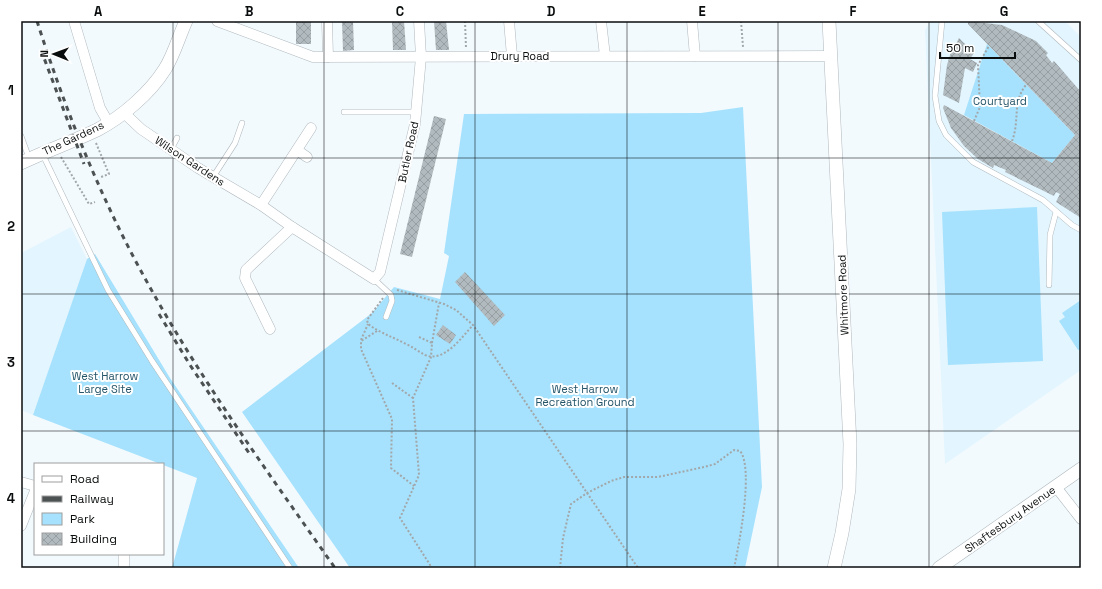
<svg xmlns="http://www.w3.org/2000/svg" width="1102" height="589" viewBox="0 0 1102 589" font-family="'Space Grotesk',sans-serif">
  <defs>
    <pattern id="building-cross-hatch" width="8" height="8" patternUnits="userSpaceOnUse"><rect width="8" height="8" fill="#b1babe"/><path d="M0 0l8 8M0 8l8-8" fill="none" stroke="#979fa2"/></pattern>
  </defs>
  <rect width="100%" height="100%" fill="#f3fafe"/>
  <!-- built -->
  <g fill="#e3f5fe">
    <path d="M930,21H1065L1081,37V370L945,464L925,30Z"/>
    <path d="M71,227L87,259L33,415L21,410V253Z"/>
  </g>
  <!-- green -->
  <g fill="#a6e2fd">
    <path d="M987,44L1075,135L1052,163L964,115Z"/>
    <path d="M743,107L762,487L745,568H350L242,412L372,313L394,287L440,299L449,256L444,253L464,114L701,113Z"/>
    <path d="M1037,207L1043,361L948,365L942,212Z"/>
    <path d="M95,254L170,378L299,568H172L197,478L33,415L87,259Z"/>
    <path d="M1081,300V349L1078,350L1059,321L1065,317L1062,313Z"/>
  </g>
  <!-- building -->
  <g fill="url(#building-cross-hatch)">
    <rect x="296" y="21" width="15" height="23"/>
    <path d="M342,21H353L354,50L343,51Z"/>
    <path d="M392,21H404L406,50H393Z"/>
    <path d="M434,21H446L449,50H436Z"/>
    <path d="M968,21L1002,25L1036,41L1048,53L1046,55L1052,63L1054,61L1081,92V218L1056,202L1060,194L1056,192L1054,196L1005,172L1006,170L994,165L993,168L978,159L964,146L951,128L943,108L944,105L1052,163L1075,135L968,24Z"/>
    <path d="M959,38L974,53L970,59L977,63L973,72L965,68L959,103L943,95L947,65L950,55Z"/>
    <path d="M434,116L446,119L412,257L400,254Z"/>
    <path d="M465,272L505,315L494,326L455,282Z"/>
    <path d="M443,325L456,335L450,344L436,335Z"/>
  </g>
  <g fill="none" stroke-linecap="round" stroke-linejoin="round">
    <!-- service casing -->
    <g stroke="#afb8bd" stroke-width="6">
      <g id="service">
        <path d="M942,21L935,96L939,121L946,135L973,162L1043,200L1072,225L1081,230"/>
        <path d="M1038,21L1081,60"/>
        <path d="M344,112H417"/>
        <path d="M21,136L29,158"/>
        <path d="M171,149L177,138"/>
        <path d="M42,153L108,290L152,361L290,568"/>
        <path d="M213,177L235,143L242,123"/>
        <path d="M374,279L391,295L392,301L386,317"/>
        <path d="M1049,285L1050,235L1056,212"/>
      </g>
    </g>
    <!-- minor casing -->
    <g stroke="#afb8bd" stroke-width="11">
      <g id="minor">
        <path d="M74,21L100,108L108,122"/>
        <path d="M217,21L313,57L830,56"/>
        <path d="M327,21L328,57"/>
        <path d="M509,21L512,56"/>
        <path d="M601,21L605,56"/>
        <path d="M692,21L695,56"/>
        <path d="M123,112L141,129L198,168L261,205L292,227L374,279L380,272L415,124L421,57L419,21"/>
        <path d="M297,150L307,157"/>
        <path d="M261,205L311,128"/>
        <path d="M270,329L245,278L246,270L292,227"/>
        <path d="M21,482L35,486"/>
        <path d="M1056,487L1081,519"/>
        <path d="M21,526L35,491"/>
        <path d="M124,554V568"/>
      </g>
    </g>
    <!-- tertiary casing -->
    <g stroke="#afb8bd" stroke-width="14">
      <g id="tertiary">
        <path d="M829,21L850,444L849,489L842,533L834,568"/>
        <path d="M21,163C46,151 72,142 97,130C122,117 150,93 165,69C174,55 179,36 186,21"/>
        <path d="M939,568L1081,469"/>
      </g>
    </g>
    <!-- path -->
    <g stroke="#a2a7aa" stroke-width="2" stroke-dasharray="2 2" stroke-linecap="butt">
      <path d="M465,21L466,48"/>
      <path d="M741,21L743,47"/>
      <path d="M974,121L980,107L978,65L989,46"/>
      <path d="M1012,141C1020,121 1012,102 1026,85"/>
      <path d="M96,143L109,174L101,177"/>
      <path d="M61,157L89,204L95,202"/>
      <path d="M397,290L444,304L456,310L473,325L638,568"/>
      <path d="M383,298L367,320L368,324C380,333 393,337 406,344C413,347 419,352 425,355C444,363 462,337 473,325"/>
      <path d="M377,331L361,341V349L392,419L391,468L414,486"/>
      <path d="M419,337L432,343L431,357L413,398L419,475L400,518L432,568"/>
      <path d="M361,340L368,324"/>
      <path d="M432,343L439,303"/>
      <path d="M392,383L413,398"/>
      <path d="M560,568L563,538L571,504L587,493L611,481L624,477H658L704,467L715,464L734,450L740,451C754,468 739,545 734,568"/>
    </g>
    <!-- service -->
    <use href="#service" stroke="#fff" stroke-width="5"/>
    <!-- minor -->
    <use href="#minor" stroke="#fff" stroke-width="10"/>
    <!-- tertiary -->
    <use href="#tertiary" stroke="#fff" stroke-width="13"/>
    <!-- rail -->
    <g stroke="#4c5152" stroke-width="3" stroke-dasharray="5 5" stroke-linecap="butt">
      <path d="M37,21C64,106 98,192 141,271C197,375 267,471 335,568"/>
      <path d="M41,50L84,164"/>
      <path d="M159,314L190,365L249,453"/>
    </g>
  </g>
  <!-- grid -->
  <path fill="none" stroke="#0a0d0e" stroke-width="1" stroke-opacity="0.55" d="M173,21V568M324,21V568M475,21V568M627,21V568M778,21V568M929,21V568M21,158H1081M21,294H1081M21,431H1081"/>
  <g text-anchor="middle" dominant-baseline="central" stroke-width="4" stroke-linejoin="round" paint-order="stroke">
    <!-- street labels -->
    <g font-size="11" fill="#0a0d0e" stroke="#fff">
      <text x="520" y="56">Drury Road</text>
      <text transform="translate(73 138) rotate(-25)">The Gardens</text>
      <text transform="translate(408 152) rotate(-78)">Butler Road</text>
      <text transform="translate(190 161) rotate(33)">Wilson Gardens</text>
      <text transform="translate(843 295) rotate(-92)">Whitmore Road</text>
      <text transform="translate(1010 519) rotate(-35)">Shaftesbury Avenue</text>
    </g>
    <!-- park labels -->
    <g font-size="11" fill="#255569" stroke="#fff">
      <text x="1000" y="101">Courtyard</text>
      <text x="105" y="376">West Harrow<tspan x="105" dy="13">Large Site</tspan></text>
      <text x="585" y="389">West Harrow<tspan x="585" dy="13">Recreation Ground</tspan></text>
    </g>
  </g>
  <!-- border -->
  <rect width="1102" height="589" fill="none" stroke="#ffffff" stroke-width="44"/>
  <!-- legend -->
  <rect x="34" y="463" width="130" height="92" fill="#ffffff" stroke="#9d9e9f"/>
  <rect x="42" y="476" width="20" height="6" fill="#ffffff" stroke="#9d9e9f"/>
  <text x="70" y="483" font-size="12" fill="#0a0d0e">Road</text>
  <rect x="42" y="496" width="20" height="6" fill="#4c5152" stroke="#9d9e9f"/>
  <text x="70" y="503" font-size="12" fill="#0a0d0e">Railway</text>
  <rect x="42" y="513" width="20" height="12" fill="#a6e2fd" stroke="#9d9e9f"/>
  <text x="70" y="523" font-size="12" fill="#0a0d0e">Park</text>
  <rect x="42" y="533" width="20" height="12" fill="url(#building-cross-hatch)" stroke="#9d9e9f"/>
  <text x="70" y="543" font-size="12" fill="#0a0d0e">Building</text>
  <!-- north arrow -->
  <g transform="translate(54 54) rotate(271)" stroke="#ffffff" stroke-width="3" paint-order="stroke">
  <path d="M0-3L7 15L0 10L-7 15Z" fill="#0a0d0e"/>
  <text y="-6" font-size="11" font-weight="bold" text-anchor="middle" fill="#0a0d0e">N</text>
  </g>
  <!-- scale -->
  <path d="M940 52v6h75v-6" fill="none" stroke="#0a0d0e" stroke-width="2"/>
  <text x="946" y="52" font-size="12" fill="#0a0d0e" stroke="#ffffff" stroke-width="3" paint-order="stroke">50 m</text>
  <rect x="22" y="22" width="1058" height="545" fill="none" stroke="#0a0d0e" stroke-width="1.5"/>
  <g font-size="13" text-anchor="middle" font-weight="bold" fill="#0a0d0e">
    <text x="98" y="16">A</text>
    <text x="249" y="16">B</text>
    <text x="400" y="16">C</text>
    <text x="551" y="16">D</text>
    <text x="702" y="16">E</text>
    <text x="853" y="16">F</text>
    <text x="1004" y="16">G</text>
    <text x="11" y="95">1</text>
    <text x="11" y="231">2</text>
    <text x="11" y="367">3</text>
    <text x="11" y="503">4</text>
  </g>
</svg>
